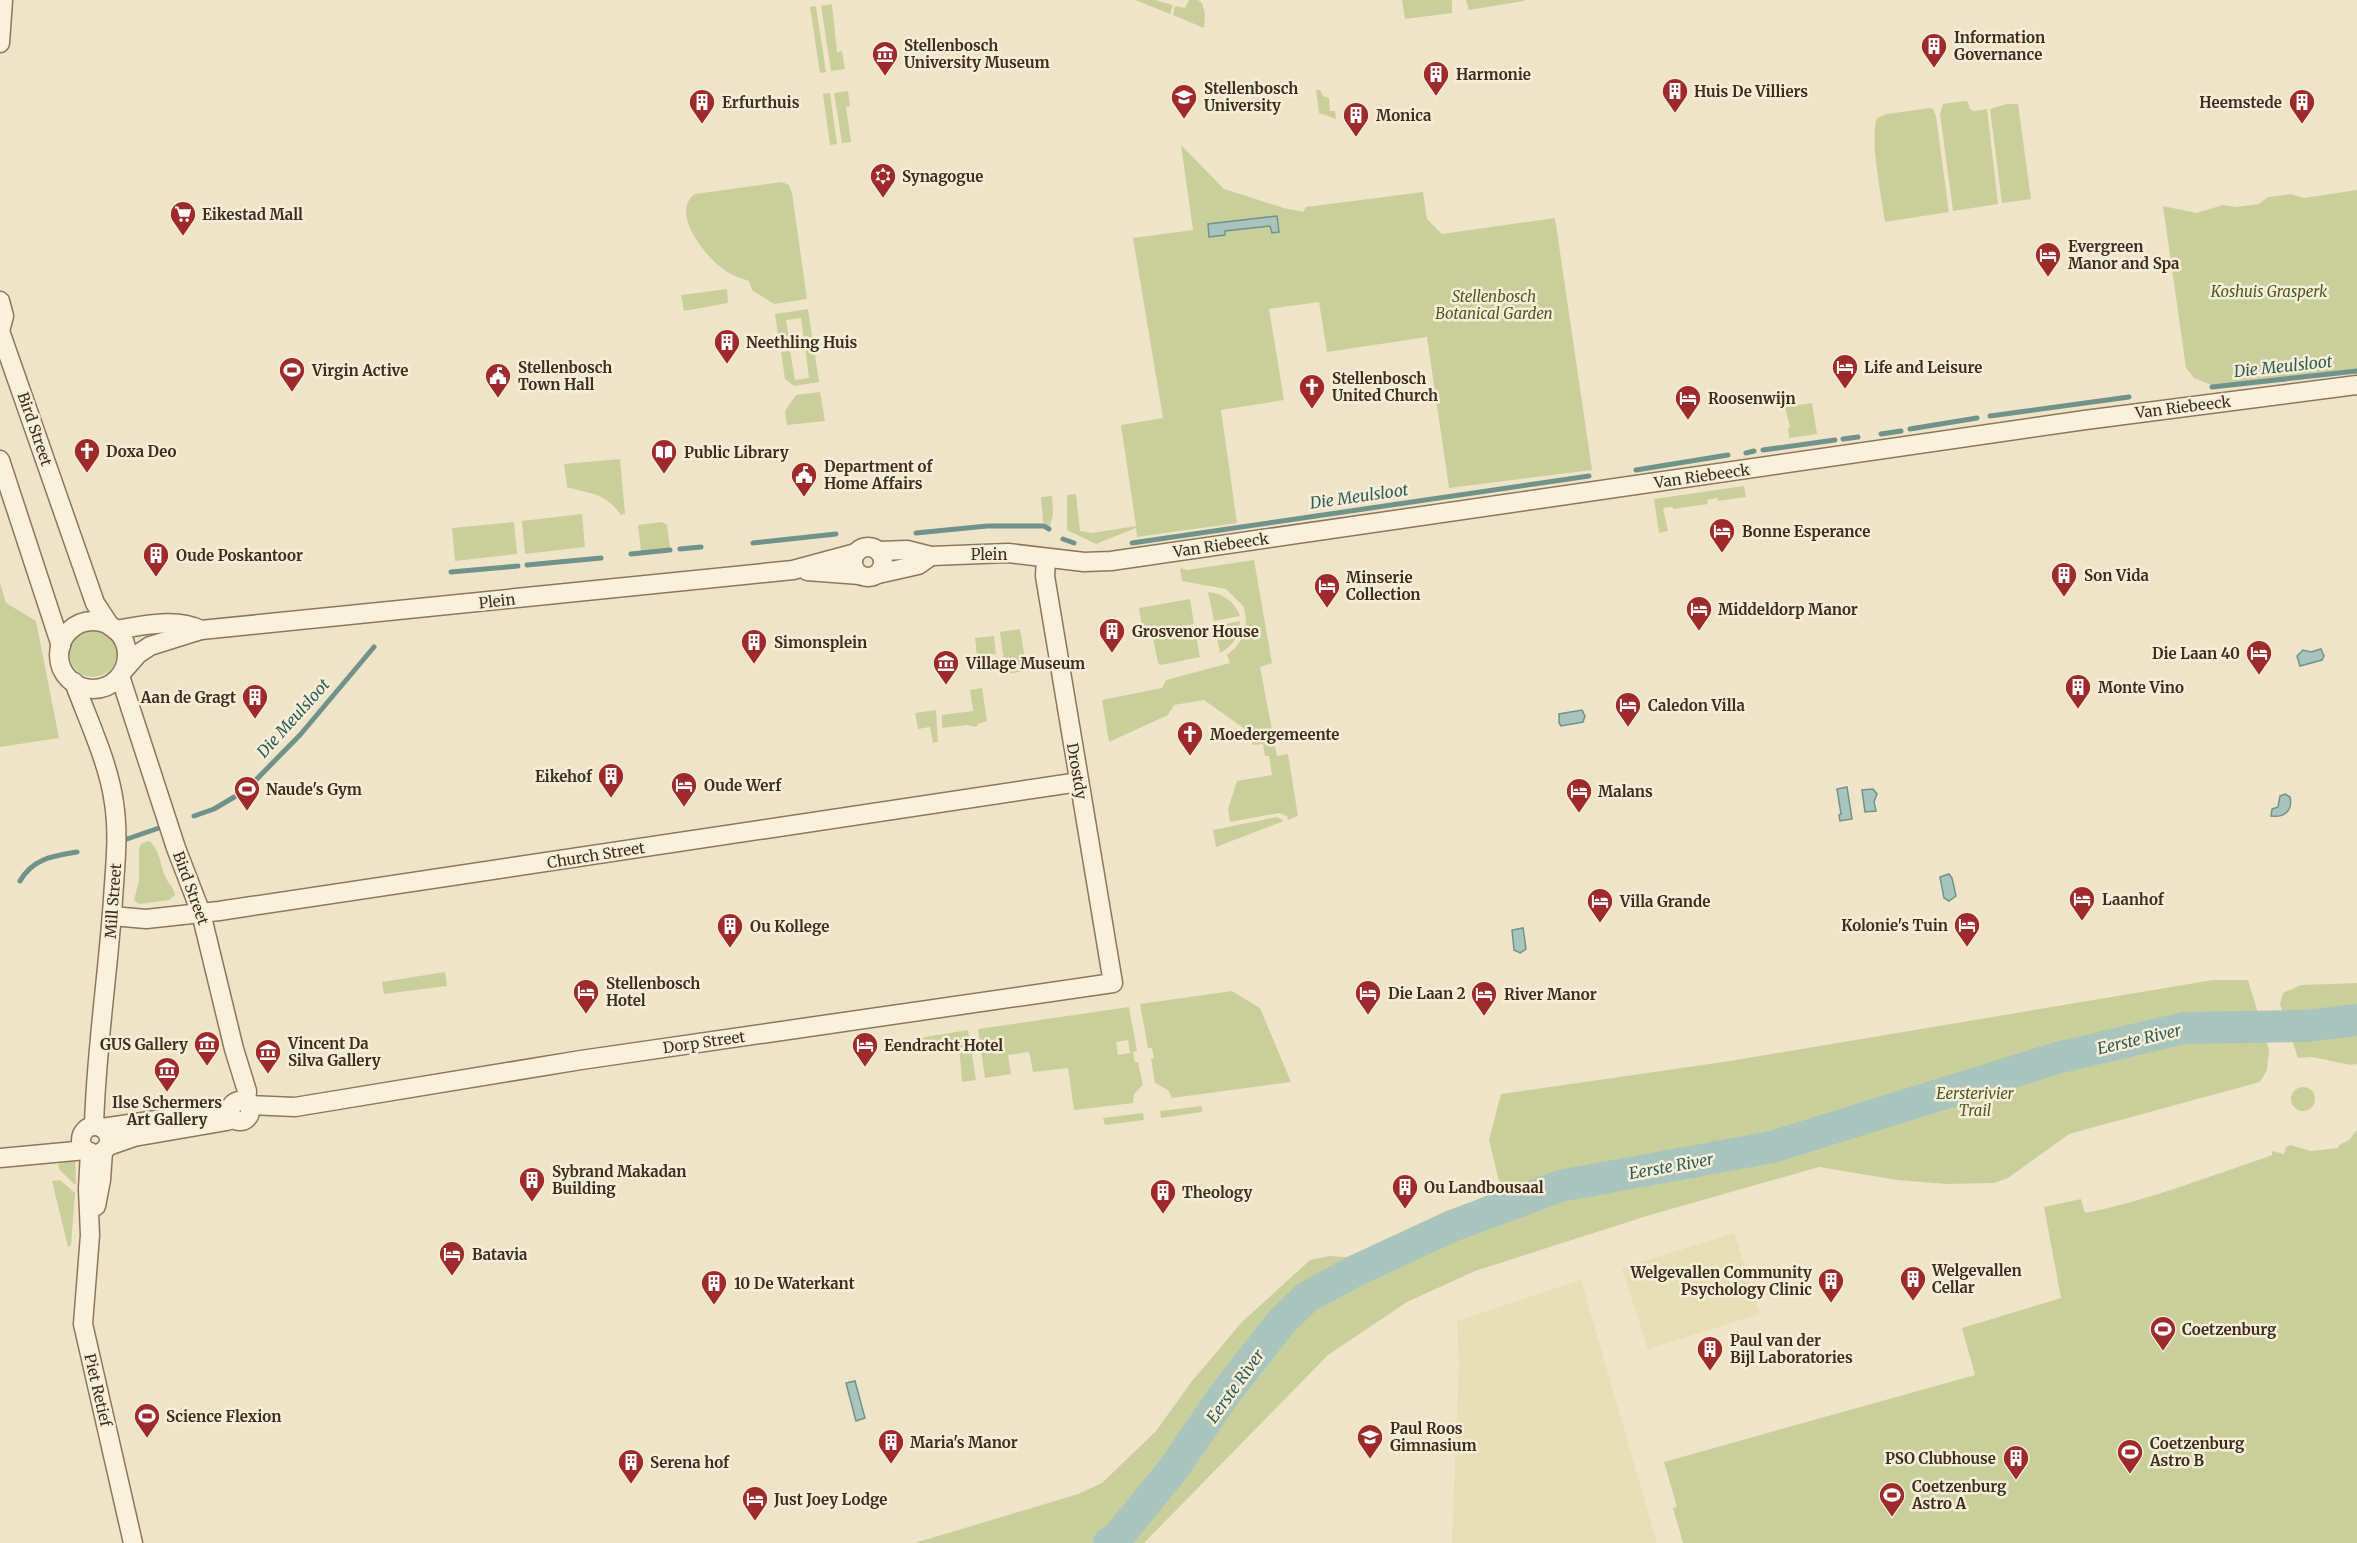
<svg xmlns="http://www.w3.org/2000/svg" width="2357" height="1543" viewBox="0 0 2357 1543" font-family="Merriweather,serif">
  <rect width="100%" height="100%" fill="#f0e4c8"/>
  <!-- farmland -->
  <g fill="#e6deb5">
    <path d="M1734,1233L1760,1314L1648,1349L1622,1268Z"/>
    <path d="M1581,1280L1657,1543H1452L1459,1363L1457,1321Z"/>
  </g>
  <!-- green -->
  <g fill="#c9cf9b" fill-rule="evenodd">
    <path d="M1135,0H1155L1173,5L1170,14Z"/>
    <path d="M1189,0H1198L1202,3L1205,14L1204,28L1173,15L1175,6L1185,8Z"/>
    <path d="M1402,0H1452V13L1405,19Z"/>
    <path d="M1466,0H1524V1L1469,10Z"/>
    <path d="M832,4L837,52L842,51L845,69L831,71L821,6Z"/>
    <path d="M816,6L826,72L820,73L810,7Z"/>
    <path d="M1316,90H1320L1323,96L1329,98L1330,111H1335L1336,119L1319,113Z"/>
    <path d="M848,91L850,106L846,107L851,142L842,143L834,93Z"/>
    <path d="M830,93L837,144L830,145L823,94Z"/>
    <path d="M1964,101L1968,102L1970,109L1974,111L1987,109L1998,204L1953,211L1940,114L1943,104Z"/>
    <path d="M2007,104H2018L2031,199L2002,203L1990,109Z"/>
    <path d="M1930,108L1933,109L1936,116L1949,212L1885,222C1882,199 1869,138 1877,118L1887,114Z"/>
    <path d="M1181,145L1224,189L1284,208L1303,212L1306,207L1423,192L1427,219L1442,234L1555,218L1592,470L1449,488L1427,337L1327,352L1319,302L1269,309L1284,400L1221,410L1237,523L1137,537L1136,528L1096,544L1067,530V495L1076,494L1080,531L1092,533L1136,526L1121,425L1163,418L1133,238L1193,230Z"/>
    <path d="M782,182L789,185L792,193L807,299L774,304L752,290L749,281C740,278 731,275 723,269C706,257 669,212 695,194Z"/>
    <path d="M2357,190V369L2211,385L2194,378L2186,368L2163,206L2196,213L2223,205L2236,207L2259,204L2268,197L2291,194L2304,198Z"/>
    <path d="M727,289L728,303L684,311L681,295Z"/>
    <path d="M808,309L819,382L794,386L785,379L781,352L790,351L795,380L809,378L801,318L786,320L789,339L779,341L775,314Z"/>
    <path d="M820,392L825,421L787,425L785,411L796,395Z"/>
    <path d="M1812,403L1817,434L1789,438L1788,428L1790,427L1785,407Z"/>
    <path d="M620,459L625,514L621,515C603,491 592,495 567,487L564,464Z"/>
    <path d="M1744,486L1746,497L1718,501L1717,498L1707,500L1708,504L1673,509V507L1663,508L1668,531L1659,533L1654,499Z"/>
    <path d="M1052,496L1053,514L1050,526L1043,522L1041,497Z"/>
    <path d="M582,514L585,547L525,554L522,521Z"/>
    <path d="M514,522L517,554L455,561L452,528Z"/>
    <path d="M662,522L667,525L670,548L641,551L638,525Z"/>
    <path d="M1254,560L1272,663L1260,667L1277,756L1288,754L1298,816L1288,820L1287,816L1279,813L1230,822L1228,809L1237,781L1272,775L1269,756H1265L1263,744L1253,745L1250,737L1252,734L1204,700L1174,705L1168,715L1109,742L1102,700L1162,688L1166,680L1230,663L1227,655C1244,642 1250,627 1243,606L1226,589L1182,581L1180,568L1187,570Z"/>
    <path d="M0,583L6,603L36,621L59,738L0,747Z"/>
    <path d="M1208,592C1224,594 1234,601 1240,616L1214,621Z"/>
    <path d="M1190,599L1194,624L1143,633L1139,608Z"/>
    <path d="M1240,621C1240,635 1233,646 1220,653L1215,626Z"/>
    <circle cx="93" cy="653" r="24"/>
    <path d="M1020,629L1027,671L1006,674L1000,632Z"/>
    <path d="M1195,630L1200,657L1161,665L1158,663L1153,638Z"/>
    <path d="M994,636L996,654L977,656L975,638Z"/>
    <path d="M982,688L987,721L978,724L976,727L967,725L942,728V715L973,711L970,690Z"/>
    <path d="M936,710L938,742L933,743L930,727L918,729L915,713Z"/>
    <path d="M1277,817L1284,821L1216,847L1213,830Z"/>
    <path d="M149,841C160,849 160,866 166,878C169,885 174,887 175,895L169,900L139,904L134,900L139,881V848L142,843Z"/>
    <path d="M445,972L447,986L384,994L382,982Z"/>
    <path d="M2213,980H2248L2269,1050L2267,1070L2260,1082L2069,1134L2008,1178L1994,1183L1947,1184L1897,1180L1819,1167L1650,1215L1475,1271L1407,1302L1328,1355L1144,1543H915L1078,1494L1102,1483L1156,1431L1192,1381L1242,1322L1310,1260L1329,1256L1346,1257L1358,1254L1501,1189L1489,1140L1501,1094L1730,1061Z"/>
    <path d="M2357,983V1064L2351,1065L2312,1057L2298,1058L2280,1004L2283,993L2301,985Z"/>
    <path d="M1232,991L1260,1008L1291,1082L1172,1098L1168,1090L1155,1083L1151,1059L1154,1058L1152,1048H1148L1140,1004Z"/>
    <path d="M1129,1007L1137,1051L1133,1052L1135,1062H1138L1143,1085L1134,1094L1133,1103L1074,1110L1068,1068L1033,1072L1029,1052L1008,1055L1011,1074L985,1078L978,1029ZM1128,1040L1130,1053L1118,1055L1116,1042Z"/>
    <path d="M968,1030L976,1080L962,1082L959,1043L951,1044V1042L920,1046L919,1038Z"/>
    <circle cx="2303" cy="1099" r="12"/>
    <path d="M1202,1106V1112L1161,1118L1160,1111Z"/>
    <path d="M1143,1113L1144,1120L1105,1125L1103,1118Z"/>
    <path d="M2357,1130V1543H1683L1673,1508L1677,1507L1664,1462L1975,1375L1962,1328L2061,1298L2044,1207L2081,1199L2085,1213C2147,1201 2207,1177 2267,1157L2272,1155V1151L2284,1154L2286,1147L2290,1145L2311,1151L2338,1148L2339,1145L2349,1140Z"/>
    <path d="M75,1160L76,1184H74L59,1169L58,1164Z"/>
    <path d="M60,1180L75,1193L71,1246L68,1247L52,1181Z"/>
  </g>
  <!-- water -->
  <g fill="#a9c4bc" stroke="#6f938a" stroke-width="1.5">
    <path d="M1277,216L1279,232L1272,233L1270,226L1225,231V235L1209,237L1208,224Z"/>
    <path d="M2321,649L2324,656L2322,660L2300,666L2297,656L2303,650L2311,652Z"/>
    <path d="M1582,710L1585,716L1583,722L1561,726L1559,723V714Z"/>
    <path d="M1847,787L1852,819L1840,821L1839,815L1841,814L1837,789Z"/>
    <path d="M1873,789L1877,794L1874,802L1876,811L1865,812L1862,790Z"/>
    <path d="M2285,794L2290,797C2293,811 2284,818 2271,816L2272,809L2278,807L2280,796Z"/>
    <path d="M1949,874L1952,878L1956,896L1949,901L1944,898L1940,877Z"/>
    <path d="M1523,928L1526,949L1520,953L1514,950L1512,930Z"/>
    <path d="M855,1381L865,1418L856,1421L846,1383Z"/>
  </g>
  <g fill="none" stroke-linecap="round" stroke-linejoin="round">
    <!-- stream -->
    <g stroke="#6f938a" stroke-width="5">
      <path d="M2212,387L2357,371"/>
      <path d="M1990,416L2129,397"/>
      <path d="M1910,429L1977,418"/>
      <path d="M1881,434L1901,431"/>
      <path d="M1843,439L1858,437"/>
      <path d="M1763,450L1835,440"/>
      <path d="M1746,453L1754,451"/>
      <path d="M1636,470L1728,455"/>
      <path d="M916,533L987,526H1044L1049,529"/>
      <path d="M1063,539L1074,543"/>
      <path d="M753,543L836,534"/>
      <path d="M1132,543L1589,476"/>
      <path d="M680,549L701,547"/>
      <path d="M631,554L670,550"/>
      <path d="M527,565L601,558"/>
      <path d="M451,572L518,566"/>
      <path d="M194,816L214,809L246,790L300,735L374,647"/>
      <path d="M127,839L159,828"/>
      <path d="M20,881C33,858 54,856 77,852"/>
    </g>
    <!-- river -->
    <path stroke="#a9c4bc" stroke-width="32" d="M1109,1543L1118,1537L1174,1468L1224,1395L1282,1321L1307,1297L1357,1270L1452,1226L1560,1186L1772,1147L2057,1058L2184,1028L2305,1026L2357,1020"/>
    <!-- minor casing -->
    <g stroke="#8d765c" stroke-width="21">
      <g id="minor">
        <path d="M0,43L3,0"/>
        <path d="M0,301L4,316L0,331L95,603L110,626"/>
        <path d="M0,460L61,646"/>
        <circle cx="868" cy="562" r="15"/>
        <path d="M879,551L907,550L931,556L1008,553L1084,562L1111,561L2085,420L2357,385"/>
        <path d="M807,571L860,575"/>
        <path d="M878,574L918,565L931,556"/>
        <circle cx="93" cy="655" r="34"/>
        <path d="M115,630C142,626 176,617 201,630"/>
        <path d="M123,671L138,654L150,646L201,630L793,570L856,553"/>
        <path d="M120,676L176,848L201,913L234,1049L247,1091L246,1103"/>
        <path d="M74,682C88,720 109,764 114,803C119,835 115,867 113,899C108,975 96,1050 94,1126"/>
        <path d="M112,916L146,919L219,911L1079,782"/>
        <circle cx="240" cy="1111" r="10"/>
        <path d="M248,1105L295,1107L581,1060L1113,983L1045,576L1046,558"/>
        <circle cx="95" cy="1140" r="14"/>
        <path d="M102,1128L231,1109"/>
        <path d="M108,1146L134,1137L227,1121"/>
        <path d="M90,1152L88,1189L90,1235L83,1324L133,1543"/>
        <path d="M0,1158L86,1150"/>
        <path d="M96,1206L101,1180L103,1151"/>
      </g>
    </g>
    <!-- minor -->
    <use href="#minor" stroke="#faf1dc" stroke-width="18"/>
  </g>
  <!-- icons -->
  <defs>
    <g id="building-pin" transform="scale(1.35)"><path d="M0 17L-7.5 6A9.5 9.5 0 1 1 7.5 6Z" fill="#9e2a2b" stroke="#f7eed8"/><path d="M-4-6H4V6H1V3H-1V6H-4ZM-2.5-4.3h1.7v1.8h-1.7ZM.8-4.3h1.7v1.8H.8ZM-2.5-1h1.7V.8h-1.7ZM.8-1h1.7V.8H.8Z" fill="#fff"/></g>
    <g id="museum-pin" transform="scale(1.35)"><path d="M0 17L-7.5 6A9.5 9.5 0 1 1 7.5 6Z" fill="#9e2a2b" stroke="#f7eed8"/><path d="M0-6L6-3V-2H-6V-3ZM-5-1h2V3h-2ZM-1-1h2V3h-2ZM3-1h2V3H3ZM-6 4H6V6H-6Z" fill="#fff"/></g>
    <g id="university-pin" transform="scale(1.35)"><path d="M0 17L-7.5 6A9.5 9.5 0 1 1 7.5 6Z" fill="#9e2a2b" stroke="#f7eed8"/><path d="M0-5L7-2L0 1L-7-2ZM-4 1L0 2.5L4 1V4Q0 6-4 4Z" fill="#fff"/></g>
    <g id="synagogue-pin" transform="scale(1.35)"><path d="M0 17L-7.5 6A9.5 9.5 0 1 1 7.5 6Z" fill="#9e2a2b" stroke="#f7eed8"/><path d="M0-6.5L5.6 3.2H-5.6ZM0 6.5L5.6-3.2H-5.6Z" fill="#fff"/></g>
    <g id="supermarket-pin" transform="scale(1.35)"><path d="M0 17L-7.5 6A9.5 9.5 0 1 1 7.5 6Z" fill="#9e2a2b" stroke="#f7eed8"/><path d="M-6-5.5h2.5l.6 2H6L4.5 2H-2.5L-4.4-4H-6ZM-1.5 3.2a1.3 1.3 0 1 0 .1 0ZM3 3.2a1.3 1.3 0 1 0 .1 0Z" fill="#fff"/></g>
    <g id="hotel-pin" transform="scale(1.35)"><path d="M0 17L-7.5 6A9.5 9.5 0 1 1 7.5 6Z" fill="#9e2a2b" stroke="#f7eed8"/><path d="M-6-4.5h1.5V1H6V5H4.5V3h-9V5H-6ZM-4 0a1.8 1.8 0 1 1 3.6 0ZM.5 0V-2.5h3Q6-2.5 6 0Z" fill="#fff"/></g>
    <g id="stadium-pin" transform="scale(1.35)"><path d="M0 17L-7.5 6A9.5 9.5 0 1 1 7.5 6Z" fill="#9e2a2b" stroke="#f7eed8"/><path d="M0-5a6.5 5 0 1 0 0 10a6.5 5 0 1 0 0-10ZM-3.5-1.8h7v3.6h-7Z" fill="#fff"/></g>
    <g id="civic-pin" transform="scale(1.35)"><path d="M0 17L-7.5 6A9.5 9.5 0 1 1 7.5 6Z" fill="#9e2a2b" stroke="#f7eed8"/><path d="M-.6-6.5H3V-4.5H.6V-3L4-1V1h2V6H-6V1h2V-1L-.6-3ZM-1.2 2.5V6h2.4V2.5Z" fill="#fff"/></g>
    <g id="church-pin" transform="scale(1.35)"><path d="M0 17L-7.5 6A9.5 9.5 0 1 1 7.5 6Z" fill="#9e2a2b" stroke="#f7eed8"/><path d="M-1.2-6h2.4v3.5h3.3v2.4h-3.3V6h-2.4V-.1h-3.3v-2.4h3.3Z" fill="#fff"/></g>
    <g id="library-pin" transform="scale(1.35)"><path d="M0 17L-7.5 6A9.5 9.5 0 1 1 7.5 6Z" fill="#9e2a2b" stroke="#f7eed8"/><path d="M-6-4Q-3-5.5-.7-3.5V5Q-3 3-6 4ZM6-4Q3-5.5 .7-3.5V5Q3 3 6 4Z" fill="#fff"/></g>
    <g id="school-pin" transform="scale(1.35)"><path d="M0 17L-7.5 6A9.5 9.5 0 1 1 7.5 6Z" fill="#9e2a2b" stroke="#f7eed8"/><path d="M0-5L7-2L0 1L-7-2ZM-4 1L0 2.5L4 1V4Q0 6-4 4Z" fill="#fff"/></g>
  </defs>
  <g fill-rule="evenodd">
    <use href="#building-pin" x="1934" y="46"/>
    <use href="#museum-pin" x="885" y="54"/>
    <use href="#building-pin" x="1436" y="74"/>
    <use href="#building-pin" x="1675" y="91"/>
    <use href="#university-pin" x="1184" y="97"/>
    <use href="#building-pin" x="702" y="102"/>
    <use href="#building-pin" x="2302" y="102"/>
    <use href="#building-pin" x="1356" y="115"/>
    <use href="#synagogue-pin" x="883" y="176"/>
    <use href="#supermarket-pin" x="183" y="214"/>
    <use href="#hotel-pin" x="2048" y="255"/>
    <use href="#building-pin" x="727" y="342"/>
    <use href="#hotel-pin" x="1845" y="367"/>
    <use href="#stadium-pin" x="292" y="370"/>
    <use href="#civic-pin" x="498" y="376"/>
    <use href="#church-pin" x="1312" y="387"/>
    <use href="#hotel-pin" x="1688" y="398"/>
    <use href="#church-pin" x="87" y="451"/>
    <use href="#library-pin" x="664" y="452"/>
    <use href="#civic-pin" x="804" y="475"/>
    <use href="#hotel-pin" x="1722" y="531"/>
    <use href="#building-pin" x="156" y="555"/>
    <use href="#building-pin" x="2064" y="575"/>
    <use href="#hotel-pin" x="1327" y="586"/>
    <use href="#hotel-pin" x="1699" y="609"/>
    <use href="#building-pin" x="1112" y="631"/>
    <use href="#building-pin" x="754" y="642"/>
    <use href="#hotel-pin" x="2259" y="653"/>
    <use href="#museum-pin" x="946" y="663"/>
    <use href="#building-pin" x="2078" y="687"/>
    <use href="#building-pin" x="255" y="697"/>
    <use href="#hotel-pin" x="1628" y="705"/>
    <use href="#church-pin" x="1190" y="734"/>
    <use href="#building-pin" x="611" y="776"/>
    <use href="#hotel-pin" x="684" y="785"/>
    <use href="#stadium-pin" x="247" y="789"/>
    <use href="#hotel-pin" x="1579" y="791"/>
    <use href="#hotel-pin" x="2082" y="899"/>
    <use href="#hotel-pin" x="1600" y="901"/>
    <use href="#hotel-pin" x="1967" y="925"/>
    <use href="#building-pin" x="730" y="926"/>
    <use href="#hotel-pin" x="586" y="992"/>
    <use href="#hotel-pin" x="1368" y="993"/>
    <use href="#hotel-pin" x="1484" y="994"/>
    <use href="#museum-pin" x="207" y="1044"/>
    <use href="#hotel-pin" x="865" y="1045"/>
    <use href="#museum-pin" x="268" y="1052"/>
    <use href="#museum-pin" x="167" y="1070"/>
    <use href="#building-pin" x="532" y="1180"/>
    <use href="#building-pin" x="1405" y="1187"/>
    <use href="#building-pin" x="1163" y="1192"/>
    <use href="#hotel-pin" x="452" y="1254"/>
    <use href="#building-pin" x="1913" y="1279"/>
    <use href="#building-pin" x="1831" y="1281"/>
    <use href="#building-pin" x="714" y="1283"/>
    <use href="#stadium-pin" x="2163" y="1329"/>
    <use href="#building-pin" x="1710" y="1349"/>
    <use href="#stadium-pin" x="147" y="1416"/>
    <use href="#school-pin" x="1370" y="1437"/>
    <use href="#building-pin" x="891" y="1442"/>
    <use href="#stadium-pin" x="2130" y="1452"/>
    <use href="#building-pin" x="2016" y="1458"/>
    <use href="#building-pin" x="631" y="1462"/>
    <use href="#stadium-pin" x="1892" y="1495"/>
    <use href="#hotel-pin" x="755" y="1499"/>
  </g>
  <g text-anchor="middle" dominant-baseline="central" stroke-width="5" stroke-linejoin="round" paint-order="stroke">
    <!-- poi labels -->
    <g font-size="15" font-weight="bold" fill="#3d2e20" stroke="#f7eed8" text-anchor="start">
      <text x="1954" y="37">Information<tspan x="1954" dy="17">Governance</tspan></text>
      <text x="904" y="45">Stellenbosch<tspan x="904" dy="17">University Museum</tspan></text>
      <text x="1456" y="74">Harmonie</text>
      <text x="1204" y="88">Stellenbosch<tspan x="1204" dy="17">University</tspan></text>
      <text x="1694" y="91">Huis De Villiers</text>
      <text x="722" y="102">Erfurthuis</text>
      <text x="2282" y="102" text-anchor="end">Heemstede</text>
      <text x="1376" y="115">Monica</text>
      <text x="902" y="176">Synagogue</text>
      <text x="202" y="214">Eikestad Mall</text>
      <text x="2068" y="246">Evergreen<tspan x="2068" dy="17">Manor and Spa</tspan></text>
      <text x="746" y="342">Neethling Huis</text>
      <text x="518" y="367">Stellenbosch<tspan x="518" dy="17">Town Hall</tspan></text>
      <text x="1864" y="367">Life and Leisure</text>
      <text x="312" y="370">Virgin Active</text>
      <text x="1332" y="378">Stellenbosch<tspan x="1332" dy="17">United Church</tspan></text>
      <text x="1708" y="398">Roosenwijn</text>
      <text x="106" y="451">Doxa Deo</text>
      <text x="684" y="452">Public Library</text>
      <text x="824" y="466">Department of<tspan x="824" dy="17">Home Affairs</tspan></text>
      <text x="1742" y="531">Bonne Esperance</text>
      <text x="176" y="555">Oude Poskantoor</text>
      <text x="2084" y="575">Son Vida</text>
      <text x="1346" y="577">Minserie<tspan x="1346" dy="17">Collection</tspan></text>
      <text x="1718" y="609">Middeldorp Manor</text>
      <text x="1132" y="631">Grosvenor House</text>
      <text x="774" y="642">Simonsplein</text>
      <text x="2240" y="653" text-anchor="end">Die Laan 40</text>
      <text x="966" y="663">Village Museum</text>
      <text x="2098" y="687">Monte Vino</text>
      <text x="236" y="697" text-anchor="end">Aan de Gragt</text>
      <text x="1648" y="705">Caledon Villa</text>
      <text x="1210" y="734">Moedergemeente</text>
      <text x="592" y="776" text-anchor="end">Eikehof</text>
      <text x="704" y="785">Oude Werf</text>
      <text x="266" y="789">Naude's Gym</text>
      <text x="1598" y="791">Malans</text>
      <text x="2102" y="899">Laanhof</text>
      <text x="1620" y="901">Villa Grande</text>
      <text x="1948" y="925" text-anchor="end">Kolonie's Tuin</text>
      <text x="750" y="926">Ou Kollege</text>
      <text x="606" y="983">Stellenbosch<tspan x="606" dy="17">Hotel</tspan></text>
      <text x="1388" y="993">Die Laan 2</text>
      <text x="1504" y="994">River Manor</text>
      <text x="288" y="1043">Vincent Da<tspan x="288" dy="17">Silva Gallery</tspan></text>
      <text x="188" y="1044" text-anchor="end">GUS Gallery</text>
      <text x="884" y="1045">Eendracht Hotel</text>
      <text x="167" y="1102" text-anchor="middle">Ilse Schermers<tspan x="167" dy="17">Art Gallery</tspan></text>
      <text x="552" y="1171">Sybrand Makadan<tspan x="552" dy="17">Building</tspan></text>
      <text x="1424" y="1187">Ou Landbousaal</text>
      <text x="1182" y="1192">Theology</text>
      <text x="472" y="1254">Batavia</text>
      <text x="1932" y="1270">Welgevallen<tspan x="1932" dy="17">Cellar</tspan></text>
      <text x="1812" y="1272" text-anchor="end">Welgevallen Community<tspan x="1812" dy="17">Psychology Clinic</tspan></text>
      <text x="734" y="1283">10 De Waterkant</text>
      <text x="2182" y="1329">Coetzenburg</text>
      <text x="1730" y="1340">Paul van der<tspan x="1730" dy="17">Bijl Laboratories</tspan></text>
      <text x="166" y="1416">Science Flexion</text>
      <text x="1390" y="1428">Paul Roos<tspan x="1390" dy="17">Gimnasium</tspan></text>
      <text x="910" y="1442">Maria's Manor</text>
      <text x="2150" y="1443">Coetzenburg<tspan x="2150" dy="17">Astro B</tspan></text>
      <text x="1996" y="1458" text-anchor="end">PSO Clubhouse</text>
      <text x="650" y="1462">Serena hof</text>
      <text x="1912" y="1486">Coetzenburg<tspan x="1912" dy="17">Astro A</tspan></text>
      <text x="774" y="1499">Just Joey Lodge</text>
    </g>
    <!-- park labels -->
    <g font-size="15" font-style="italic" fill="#4d5a26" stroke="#f7eed8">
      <text x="2269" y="291">Koshuis Grasperk</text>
      <text x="1494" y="296">Stellenbosch<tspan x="1494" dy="17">Botanical Garden</tspan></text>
      <text x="1975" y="1093">Eersterivier<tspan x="1975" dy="17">Trail</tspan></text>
    </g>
    <!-- street labels -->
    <g font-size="15" fill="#3d2e20" stroke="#f7eed8">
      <text transform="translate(2183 407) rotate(-7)">Van Riebeeck</text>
      <text transform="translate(35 429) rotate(71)">Bird Street</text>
      <text transform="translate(1702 476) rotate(-8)">Van Riebeeck</text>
      <text transform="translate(1221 545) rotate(-8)">Van Riebeeck</text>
      <text x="989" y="554">Plein</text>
      <text transform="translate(497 601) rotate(-6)">Plein</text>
      <text transform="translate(1077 771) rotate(80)">Drostdy</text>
      <text transform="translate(596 855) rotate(-9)">Church Street</text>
      <text transform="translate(191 888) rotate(70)">Bird Street</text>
      <text transform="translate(113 901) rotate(-86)">Mill Street</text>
      <text transform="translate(704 1042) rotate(-8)">Dorp Street</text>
      <text transform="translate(98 1390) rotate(77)">Piet Retief</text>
    </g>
    <!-- water labels -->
    <g font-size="16" font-style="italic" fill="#2f5d5a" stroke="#f7eed8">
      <text transform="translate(2283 366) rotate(-6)">Die Meulsloot</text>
      <text transform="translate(1359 496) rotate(-8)">Die Meulsloot</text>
      <text transform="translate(293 718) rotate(-48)">Die Meulsloot</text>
      <text transform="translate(2139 1039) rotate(-13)">Eerste River</text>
      <text transform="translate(1671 1166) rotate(-10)">Eerste River</text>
      <text transform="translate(1235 1386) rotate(-54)">Eerste River</text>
    </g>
  </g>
</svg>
